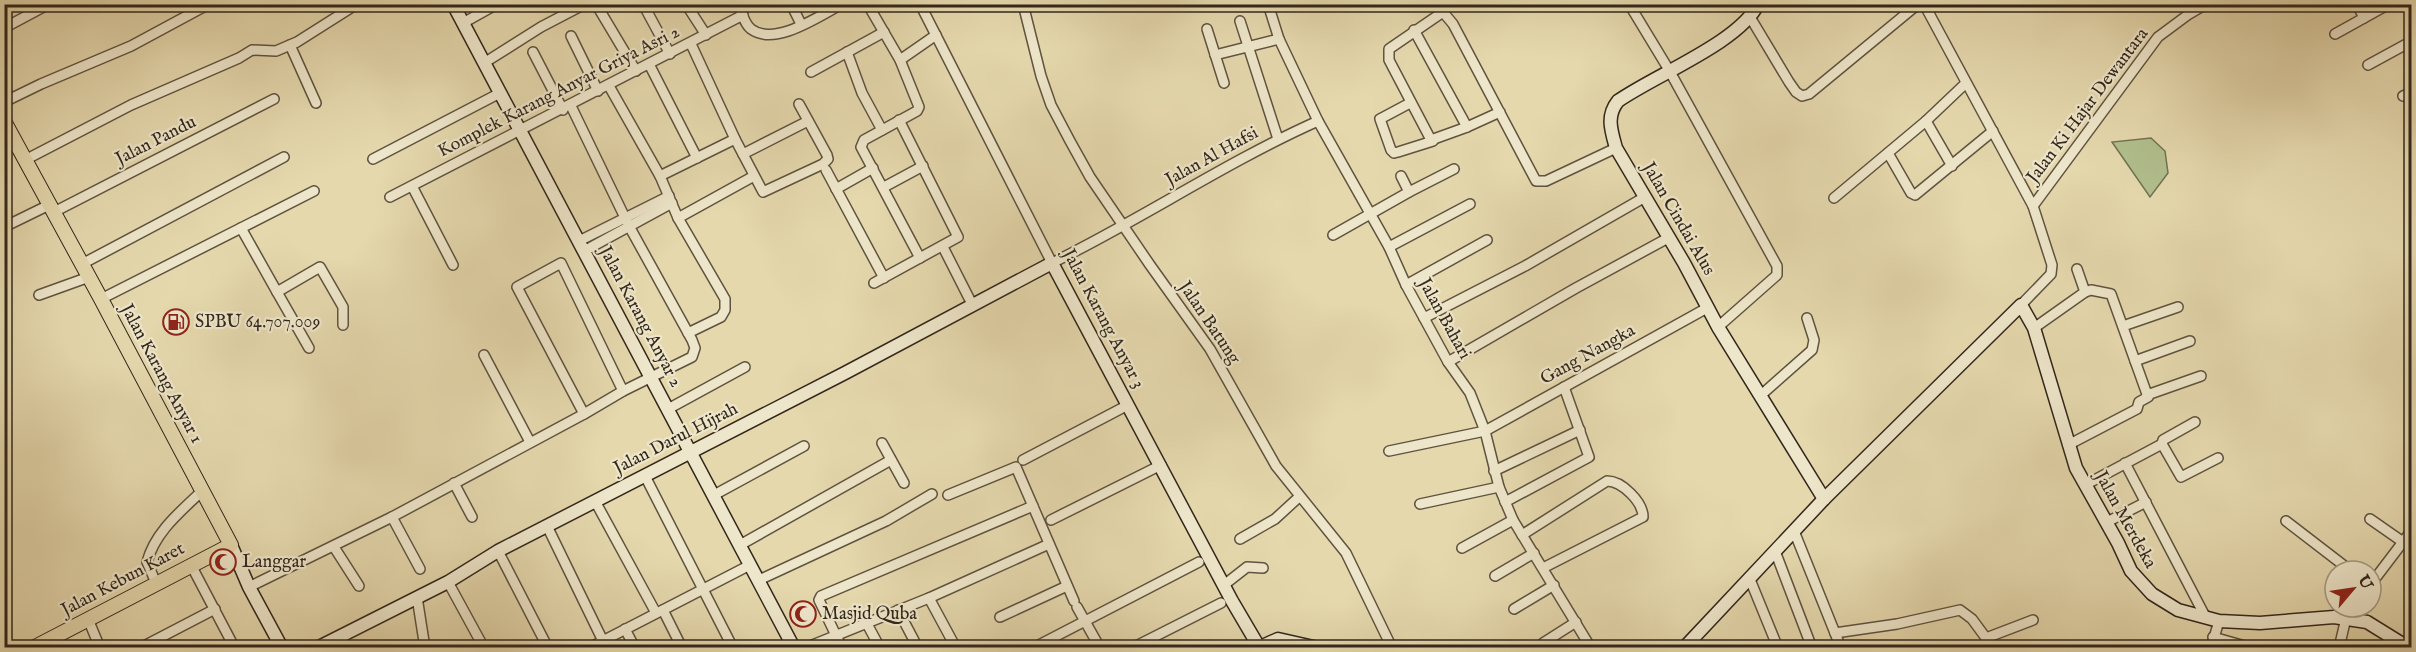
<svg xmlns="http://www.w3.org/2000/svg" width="2416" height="652" viewBox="0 0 2416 652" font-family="'IM FELL English',serif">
  <rect width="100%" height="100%" fill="#e5d8ad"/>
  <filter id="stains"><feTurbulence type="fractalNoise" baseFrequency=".00333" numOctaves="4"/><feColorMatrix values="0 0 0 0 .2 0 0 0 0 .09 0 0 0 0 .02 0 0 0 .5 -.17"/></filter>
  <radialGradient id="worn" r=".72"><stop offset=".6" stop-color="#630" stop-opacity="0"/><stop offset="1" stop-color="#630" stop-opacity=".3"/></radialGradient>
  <!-- green -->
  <path fill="#b1bf8d" stroke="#727354" stroke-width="1.5" d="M2151,138L2165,151L2168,173L2150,197L2112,142Z"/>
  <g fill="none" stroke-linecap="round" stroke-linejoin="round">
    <!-- street casing -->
    <g stroke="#5f5340" stroke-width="12">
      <g id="street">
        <path d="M596,4L636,71"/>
        <path d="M643,4L670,54"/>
        <path d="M686,4L706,35"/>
        <path d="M738,4C742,12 744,24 751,29C775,47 819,16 842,4"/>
        <path d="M791,4L801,24"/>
        <path d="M920,4L1052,263C1142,219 1226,162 1318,121"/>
        <path d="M1023,4L1041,76L1051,105L1070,141L1090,177L1150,265L1210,349L1276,466L1346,553L1392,648"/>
        <path d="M1268,4L1279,39L1318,121L1389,247L1406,285L1448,362L1470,393L1485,431L1499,487L1513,520L1591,648"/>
        <path d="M1629,4L1669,70L1777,266V275L1718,327"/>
        <path d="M1924,4L2033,206L2052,265L2051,274L2021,305"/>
        <path d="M2357,4L2364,18"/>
        <path d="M871,10L900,60L919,107L917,111L864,140L861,147L920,258"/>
        <path d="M1750,17L1789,82L1796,92L1802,96L1809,94L1918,4"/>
        <path d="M1240,21L1278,139"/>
        <path d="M463,23L497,4"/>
        <path d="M4,28L49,4"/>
        <path d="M1207,29L1224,83"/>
        <path d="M1414,30L1467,127"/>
        <path d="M2335,34L2389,4"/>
        <path d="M571,36L598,91"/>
        <path d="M290,45L316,103"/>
        <path d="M533,52L563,110"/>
        <path d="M847,52L862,93L882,130"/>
        <path d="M1215,55L1279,39"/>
        <path d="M900,60L936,35"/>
        <path d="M484,63L541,27L585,4"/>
        <path d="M649,64L697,158"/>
        <path d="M2368,65L2412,41"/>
        <path d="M811,72L884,32"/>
        <path d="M609,86L660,176L678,218L725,299V310L721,317L688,333"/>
        <path d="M2403,96L2412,92"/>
        <path d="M4,102L41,84L131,46L209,4"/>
        <path d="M1410,103L1380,119L1391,150L1394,153L1398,152L1433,141"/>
        <path d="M1500,112L1467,127L1431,140L1389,60V49L1443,12L1453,24L1536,181H1546L1616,148"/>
        <path d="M1926,121L1952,166"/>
        <path d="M735,139L763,192L823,164L828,159L827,155L799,104"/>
        <path d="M1888,153L1911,193L1915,195L1993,131"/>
        <path d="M743,154L808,121"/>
        <path d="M373,159L500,93"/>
        <path d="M25,160L131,105L239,58L252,50L276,51L297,42L357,4"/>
        <path d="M826,170L884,278"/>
        <path d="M660,176L735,139L691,44"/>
        <path d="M1401,176L1409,192"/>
        <path d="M412,186L453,265"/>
        <path d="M884,187L923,166"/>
        <path d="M836,189L873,168"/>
        <path d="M390,197L743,15"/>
        <path d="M1834,198L1926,121L1966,83"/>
        <path d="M2033,206L2158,37L2189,14L2206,4"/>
        <path d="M54,212L274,99"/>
        <path d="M678,218L754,176"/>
        <path d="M4,227L49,205"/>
        <path d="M241,228L277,292L320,267L343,307V325"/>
        <path d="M1333,235L1409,192L1454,169"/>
        <path d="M579,241L669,196"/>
        <path d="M943,247L973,306"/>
        <path d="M1389,247L1470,204"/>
        <path d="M584,251L672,203"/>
        <path d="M82,264L284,157"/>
        <path d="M874,283L958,237L899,120"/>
        <path d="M1406,285L1487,240"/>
        <path d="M277,292L309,348"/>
        <path d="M39,295L89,277"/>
        <path d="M101,299L314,191"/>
        <path d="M1424,318L1525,266L1645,197"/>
        <path d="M2123,326L2178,307"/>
        <path d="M2034,328L2085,292L2077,269"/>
        <path d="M484,355L530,442"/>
        <path d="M2135,361L2190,341"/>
        <path d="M1448,362L1576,288L1668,238"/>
        <path d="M2147,395L2201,376"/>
        <path d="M1760,396L1812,350L1814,340L1807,318"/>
        <path d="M668,409L745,367"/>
        <path d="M584,414L517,287L561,263L623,391"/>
        <path d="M882,443L904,483"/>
        <path d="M2162,444L2163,440L2195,422"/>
        <path d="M2068,445L2137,409L2139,402L2148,397L2111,294L2091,290L2085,292"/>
        <path d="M1389,451L1485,431L1707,308"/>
        <path d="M1023,460L1128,405"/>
        <path d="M2125,463L2206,618"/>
        <path d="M1494,471L1580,430"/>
        <path d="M645,476L733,648"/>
        <path d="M454,483L472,517"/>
        <path d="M2085,485L2162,444L2181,477L2218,458"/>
        <path d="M714,495L804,446"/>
        <path d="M948,495L1016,467L1074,601"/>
        <path d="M595,501L656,613"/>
        <path d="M1505,502L1589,457L1564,387"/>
        <path d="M1420,504L1499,487"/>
        <path d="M392,517L420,569"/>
        <path d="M2370,519L2403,542"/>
        <path d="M1051,520L1161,465"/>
        <path d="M2286,521L2351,571"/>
        <path d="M2107,522L2146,502"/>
        <path d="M547,526L603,641"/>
        <path d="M1794,531L1835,633L1897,624L1960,610L1972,619L1986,638"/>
        <path d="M1522,535L1607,481C1622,481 1643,502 1643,517L1543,568"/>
        <path d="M1240,539L1275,519L1299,497"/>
        <path d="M740,545L891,460"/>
        <path d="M334,547L359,586"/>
        <path d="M1462,548L1513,520"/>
        <path d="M498,551L548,648"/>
        <path d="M1775,551L1812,648"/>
        <path d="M191,565L231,641L227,648"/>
        <path d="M1495,576L1534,553"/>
        <path d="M1749,577L1778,648"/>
        <path d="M759,580L886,521L932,494"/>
        <path d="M448,582L484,648"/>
        <path d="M156,583L147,562C155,532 180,512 202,491"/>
        <path d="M2371,584L2412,530"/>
        <path d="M1224,585L1247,567L1263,568"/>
        <path d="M249,587L392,517L584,414L623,391L692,357L695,348L692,340L629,226L571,106"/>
        <path d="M417,597L425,648"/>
        <path d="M929,598L956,648"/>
        <path d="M1077,607L1100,648"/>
        <path d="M1514,609L1554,585"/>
        <path d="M663,610L682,648"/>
        <path d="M898,610L918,648"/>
        <path d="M1000,617L1067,586"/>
        <path d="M88,619L100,648"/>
        <path d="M866,622L880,648"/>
        <path d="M625,629L635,648"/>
        <path d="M1835,633L1841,648"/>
        <path d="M2213,637L2252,648"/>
        <path d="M1543,643L1576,622"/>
        <path d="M140,648L215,609"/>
        <path d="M589,648L750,565"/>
        <path d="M805,648L929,598L1049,544"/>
        <path d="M842,648L819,600L821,596L1033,506"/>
        <path d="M1033,648L1199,562"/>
        <path d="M1132,648L1221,603"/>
        <path d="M1992,648L1986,638L2033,620"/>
        <path d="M2211,648L2219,621"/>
        <path d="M2339,648L2346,618L2354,607"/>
      </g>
    </g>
    <!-- secondary casing -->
    <g stroke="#32271c" stroke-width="15">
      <g id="secondary">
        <path d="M453,4L794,648"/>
        <path d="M1758,4C1740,42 1655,75 1618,101C1606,116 1611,130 1616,148L1684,263L1718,327L1824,499"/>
        <path d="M231,545L249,587L282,648"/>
        <path d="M317,648L448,582L498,551L845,373L1052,263L1232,601L1259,647"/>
        <path d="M1258,648L1278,639L1318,648"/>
        <path d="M1684,648L1824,499L2021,305L2034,328L2076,468L2118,543L2131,571L2152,594L2178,610L2219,621L2260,623L2334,617L2367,622L2409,648"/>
      </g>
    </g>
    <!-- primary casing -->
    <g stroke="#32271c" stroke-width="16">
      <path id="primary" d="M4,121L101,299L231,545L33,648"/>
    </g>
    <!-- street -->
    <use href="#street" stroke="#eee6ca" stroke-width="9"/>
    <!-- secondary -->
    <use href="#secondary" stroke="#eee6ca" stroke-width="12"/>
    <!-- primary -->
    <use href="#primary" stroke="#e5d8ad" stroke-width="14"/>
  </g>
  <!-- icons -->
  <defs>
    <g id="fuel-ring" transform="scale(1.35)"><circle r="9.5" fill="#eee6ca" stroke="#8f2418" stroke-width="1.5"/><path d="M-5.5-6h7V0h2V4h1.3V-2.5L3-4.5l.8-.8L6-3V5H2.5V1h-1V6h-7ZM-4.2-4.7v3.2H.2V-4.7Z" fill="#8f2418"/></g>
    <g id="mosque-ring" transform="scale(1.35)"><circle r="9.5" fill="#eee6ca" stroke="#8f2418" stroke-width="1.5"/><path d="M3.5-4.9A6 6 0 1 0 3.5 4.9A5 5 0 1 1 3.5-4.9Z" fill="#8f2418"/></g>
  </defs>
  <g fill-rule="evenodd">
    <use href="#fuel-ring" x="176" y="322"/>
    <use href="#mosque-ring" x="223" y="562"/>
    <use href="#mosque-ring" x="803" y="614"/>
  </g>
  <g text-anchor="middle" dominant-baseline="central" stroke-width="4.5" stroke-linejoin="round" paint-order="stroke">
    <!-- street labels -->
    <g font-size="18" fill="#32271c" stroke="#eee6ca">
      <text transform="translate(559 92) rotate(-27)">Komplek Karang Anyar Griya Asri 2</text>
      <text transform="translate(2088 106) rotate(-53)">Jalan Ki Hajar Dewantara</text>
      <text transform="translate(156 141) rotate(-27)">Jalan Pandu</text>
      <text transform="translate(1212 157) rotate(-29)">Jalan Al Hafsi</text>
      <text transform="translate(1678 219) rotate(60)">Jalan Cindai Alus</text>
      <text transform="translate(640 317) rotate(62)">Jalan Karang Anyar 2</text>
      <text transform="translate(1103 319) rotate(62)">Jalan Karang Anyar 3</text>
      <text transform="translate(1444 319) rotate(61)">Jalan Bahari</text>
      <text transform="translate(1209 323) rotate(56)">Jalan Batung</text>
      <text transform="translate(1588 355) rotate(-29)">Gang Nangka</text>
      <text transform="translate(161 374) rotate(62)">Jalan Karang Anyar 1</text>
      <text transform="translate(676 439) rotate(-27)">Jalan Darul Hijrah</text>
      <text transform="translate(2125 520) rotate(61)">Jalan Merdeka</text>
      <text transform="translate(123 580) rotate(-28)">Jalan Kebun Karet</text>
    </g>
    <!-- poi labels -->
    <g font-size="18" fill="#32271c" stroke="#eee6ca" text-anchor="start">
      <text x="195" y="322">SPBU 64.707.009</text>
      <text x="242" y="562">Langgar</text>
      <text x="822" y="614">Masjid Quba</text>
    </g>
  </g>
  <!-- margin -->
  <rect width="2416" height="652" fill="none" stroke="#e5d8ad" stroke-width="24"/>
  <rect x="6" y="6" width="2404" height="640" fill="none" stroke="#32271c" stroke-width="3"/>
  <rect x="12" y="12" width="2392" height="628" fill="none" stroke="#32271c" stroke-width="1.5"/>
  <!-- north arrow -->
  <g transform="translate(2353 589) rotate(61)"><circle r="28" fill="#eee6ca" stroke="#a39a84" stroke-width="1.5"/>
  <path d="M0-4.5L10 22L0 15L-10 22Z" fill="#8f2418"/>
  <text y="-9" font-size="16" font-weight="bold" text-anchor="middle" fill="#32271c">U</text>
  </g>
  <rect width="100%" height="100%" filter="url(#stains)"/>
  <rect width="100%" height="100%" fill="url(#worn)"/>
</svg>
